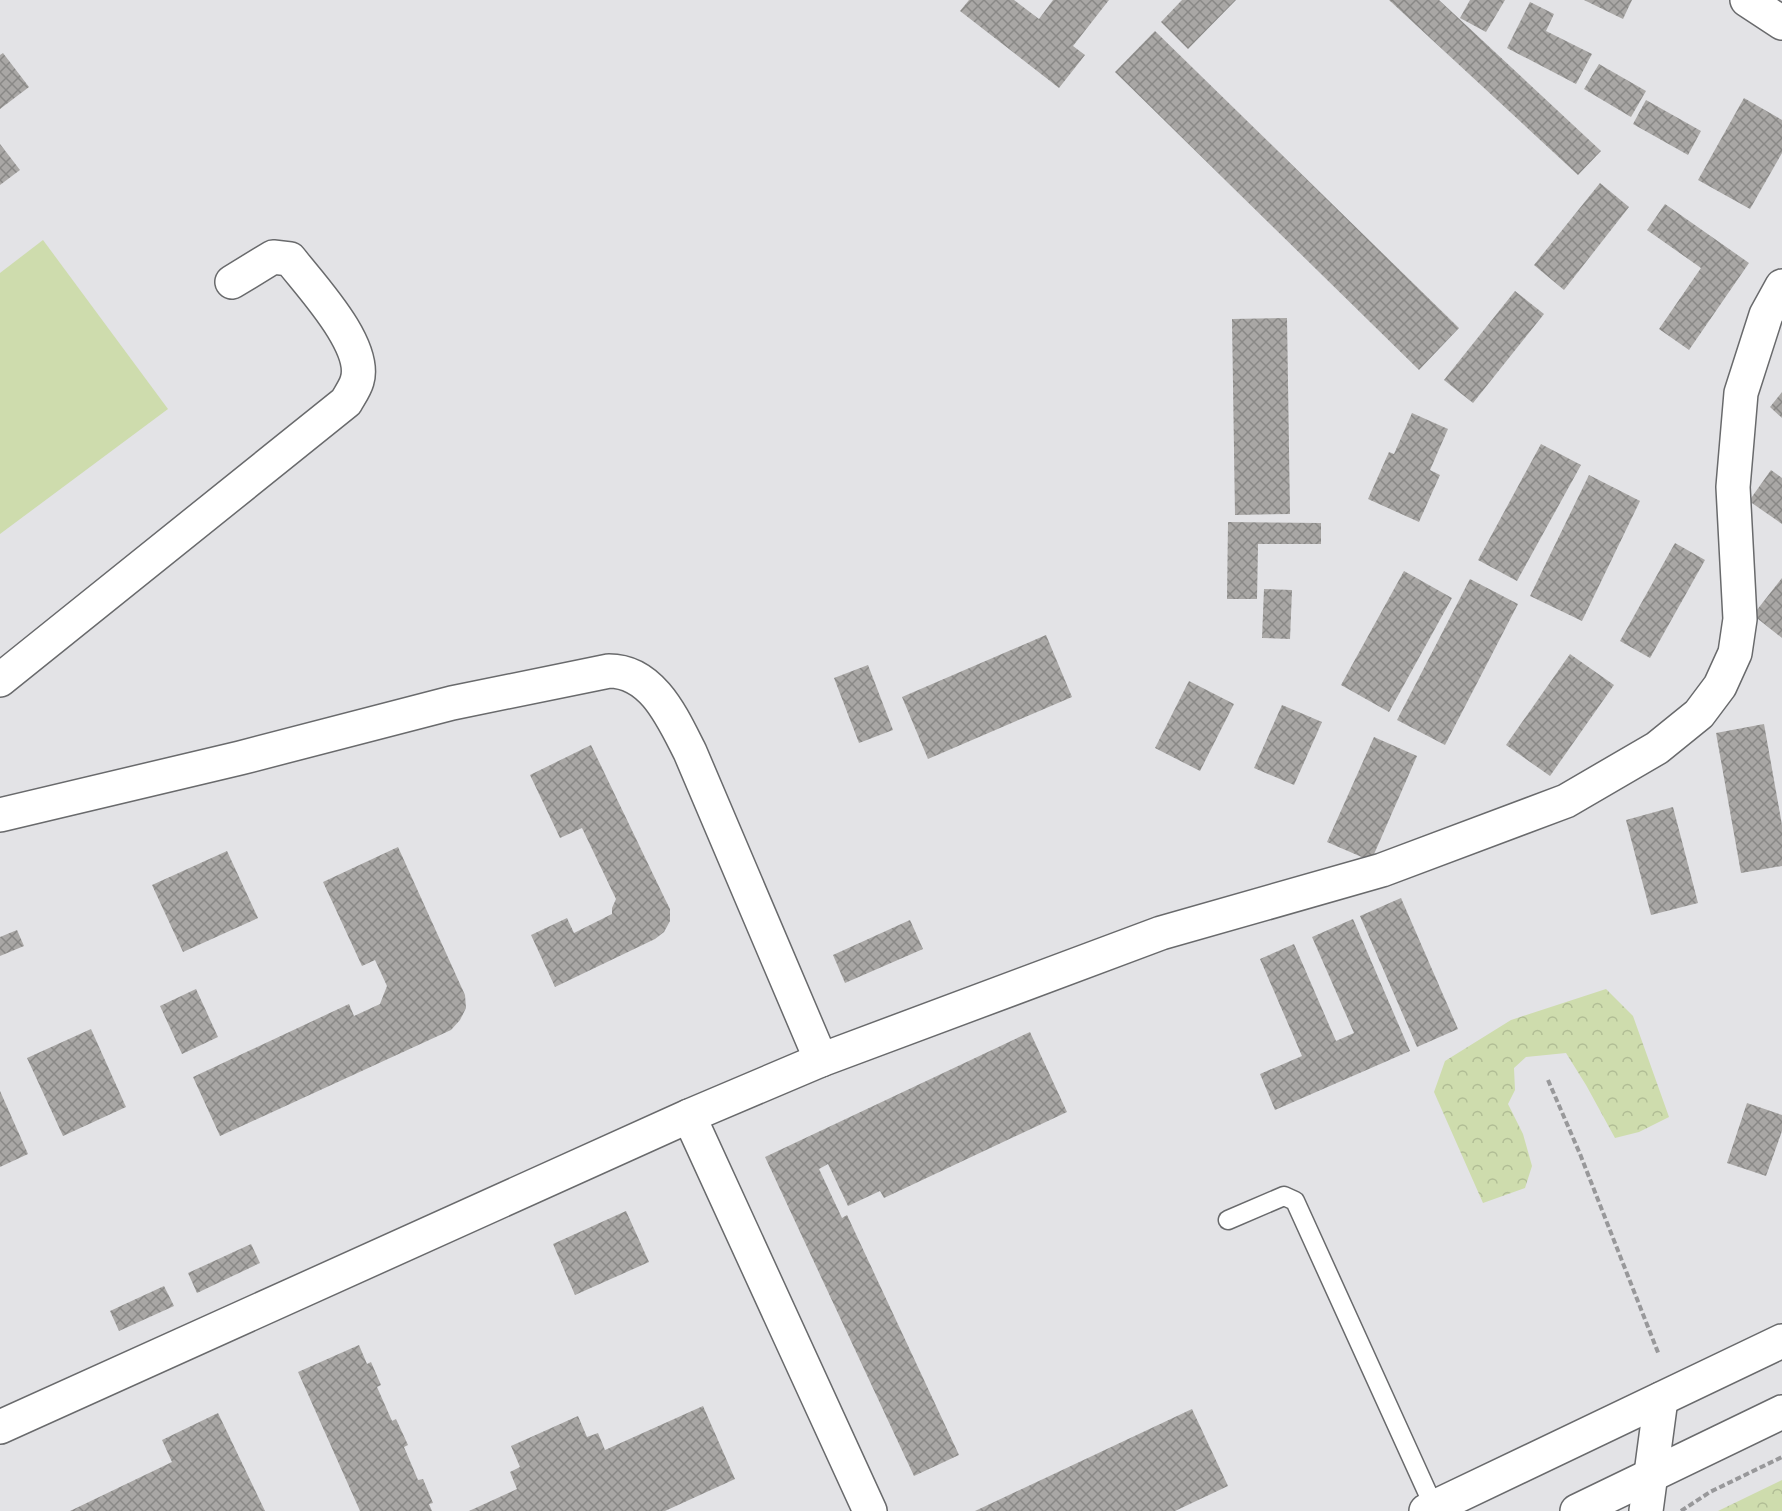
<svg xmlns="http://www.w3.org/2000/svg" width="1782" height="1511" viewBox="0 0 1782 1511" font-family="Rubik,sans-serif">
  <defs>
    <pattern id="forest-crowns" width="20" height="18" patternUnits="userSpaceOnUse" patternTransform="scale(1.5)"><rect width="20" height="18" fill="#cedcad"/><path d="M2 6a3 3 0 1 1 6 0M12 15a3 3 0 1 1 6 0" fill="none" stroke="#b1bd95"/></pattern>
    <pattern id="building-cross-hatch" width="8" height="8" patternUnits="userSpaceOnUse" patternTransform="scale(1.5)"><rect width="8" height="8" fill="#a9a7a5"/><path d="M0 0l8 8M0 8l8-8" fill="none" stroke="#898886"/></pattern>
  </defs>
  <rect width="100%" height="100%" fill="#e3e3e6"/>
  <!-- forest -->
  <g fill="url(#forest-crowns)">
    <path d="M1606,989L1633,1016L1669,1117L1639,1132L1615,1138L1586,1085L1566,1053L1526,1057L1514,1068L1515,1090L1508,1104L1523,1134L1532,1166L1525,1188L1483,1203L1434,1092L1445,1061L1511,1020Z"/>
    <path d="M1782,1480V1511H1718Z"/>
  </g>
  <!-- park -->
  <path fill="#cedcad" d="M43,240L168,409L0,534V273Z"/>
  <!-- building -->
  <g fill="url(#building-cross-hatch)">
    <path d="M969,0H1014L1039,19L1053,0H1109L1073,46L1085,55L1059,88L960,11Z"/>
    <path d="M1182,0H1236L1188,49L1161,22Z"/>
    <path d="M1389,0H1439L1601,151L1578,175Z"/>
    <path d="M1470,0H1505L1486,32L1460,18Z"/>
    <path d="M1584,0H1632L1623,19Z"/>
    <path d="M1530,2L1554,14L1546,31L1592,54L1576,84L1507,48Z"/>
    <path d="M1155,31L1459,328L1419,370L1115,72Z"/>
    <path d="M3,53L29,87L0,109V55Z"/>
    <path d="M1599,64L1646,91L1631,117L1584,89Z"/>
    <path d="M1744,98L1782,120V153L1750,209L1698,180Z"/>
    <path d="M1646,100L1701,131L1688,155L1633,124Z"/>
    <path d="M0,144L20,170L0,185Z"/>
    <path d="M1600,183L1629,207L1564,290L1534,265Z"/>
    <path d="M1665,204L1749,263L1689,350L1659,329L1701,268L1647,230Z"/>
    <path d="M1515,291L1544,314L1473,403L1444,380Z"/>
    <path d="M1287,318L1290,514L1235,515L1232,319Z"/>
    <path d="M1782,392V418L1770,407Z"/>
    <path d="M1412,413L1448,429L1430,470L1440,475L1419,522L1368,499L1389,452L1394,454Z"/>
    <path d="M1541,444L1581,465L1517,581L1478,560Z"/>
    <path d="M1771,470L1782,478V524L1749,501Z"/>
    <path d="M1589,475L1640,501L1582,621L1530,596Z"/>
    <path d="M1228,522L1321,523V544H1258L1257,599H1227Z"/>
    <path d="M1675,543L1705,560L1650,658L1620,641Z"/>
    <path d="M1404,571L1452,598L1389,712L1341,685Z"/>
    <path d="M1782,578V638L1753,615Z"/>
    <path d="M1470,579L1518,604L1445,745L1397,720Z"/>
    <path d="M1264,589L1292,590L1290,639L1262,638Z"/>
    <path d="M1046,635L1072,697L928,759L902,697Z"/>
    <path d="M1570,654L1614,685L1550,776L1506,745Z"/>
    <path d="M868,665L893,730L859,743L834,678Z"/>
    <path d="M1189,681L1234,704L1200,771L1155,748Z"/>
    <path d="M1282,705L1322,722L1294,785L1254,768Z"/>
    <path d="M1764,724L1782,825V866L1741,873L1716,733Z"/>
    <path d="M1374,737L1417,756L1371,861L1327,842Z"/>
    <path d="M591,745L664,897L670,909V921L664,932L655,939L555,987L531,935L567,918L574,933L612,914V908L616,899L582,828L560,838L530,775Z"/>
    <path d="M1673,807L1698,903L1651,915L1626,820Z"/>
    <path d="M398,847L465,995L466,1008L460,1020L451,1030L220,1136L193,1077L349,1004L354,1016L380,1004L387,986L375,960L362,966L323,882Z"/>
    <path d="M227,851L258,918L183,952L152,885Z"/>
    <path d="M1401,898L1458,1029L1417,1047L1360,916Z"/>
    <path d="M1353,919L1410,1051L1275,1110L1260,1074L1302,1056L1260,959L1294,944L1336,1041L1354,1033L1312,937Z"/>
    <path d="M910,920L923,949L845,983L833,955Z"/>
    <path d="M17,930L24,946L0,956V937Z"/>
    <path d="M196,989L218,1037L182,1054L160,1006Z"/>
    <path d="M91,1029L126,1107L63,1136L27,1058Z"/>
    <path d="M1030,1032L1067,1112L884,1198L880,1191L848,1206L828,1164L819,1169L842,1218L847,1215L959,1455L914,1476L765,1157Z"/>
    <path d="M0,1091L28,1154L0,1167Z"/>
    <path d="M1747,1103L1782,1115V1131L1766,1176L1727,1163Z"/>
    <path d="M626,1211L649,1262L575,1295L553,1244Z"/>
    <path d="M251,1244L260,1263L197,1293L188,1273Z"/>
    <path d="M164,1286L174,1306L119,1331L110,1311Z"/>
    <path d="M359,1345L367,1364L371,1362L381,1385L377,1387L392,1421L396,1419L408,1445L404,1447L418,1480L423,1479L433,1503L429,1504L432,1511H360L298,1372Z"/>
    <path d="M703,1406L735,1479L665,1511H469L517,1489L510,1472L520,1467L511,1446L578,1416L587,1437L598,1433L605,1450Z"/>
    <path d="M1192,1409L1228,1486L1175,1511H975Z"/>
    <path d="M218,1413L265,1511H70L172,1462L162,1440Z"/>
  </g>
  <g fill="none" stroke-linecap="round" stroke-linejoin="round">
    <!-- service casing -->
    <g stroke="#696a6c" stroke-width="21">
      <path id="service" d="M1228,1220L1284,1196L1295,1201L1434,1507"/>
    </g>
    <!-- minor casing -->
    <g stroke="#696a6c" stroke-width="36">
      <g id="minor">
        <path d="M1747,0L1782,23"/>
        <path d="M0,680L346,402C350,395 355,388 357,381C368,346 311,286 290,259L273,257L232,282"/>
        <path d="M0,815L240,758L452,703L609,671C653,671 673,719 690,752L821,1060"/>
        <path d="M689,1116L870,1511"/>
        <path d="M1646,1511L1661,1399"/>
      </g>
    </g>
    <!-- tertiary casing -->
    <g stroke="#696a6c" stroke-width="36">
      <g id="tertiary">
        <path d="M0,1427L689,1116L821,1060L1161,933L1382,870L1566,801L1657,748L1699,714L1720,686L1735,653L1740,619L1733,487L1741,393L1766,315L1782,286"/>
        <path d="M1426,1511L1782,1341"/>
        <path d="M1577,1511L1782,1412"/>
      </g>
    </g>
    <!-- path -->
    <g stroke="#98989a" stroke-width="4" stroke-dasharray="6 3" stroke-linecap="butt">
      <path d="M1548,1080L1580,1154L1659,1355"/>
      <path d="M1681,1511L1710,1492L1782,1457"/>
    </g>
    <!-- service -->
    <use href="#service" stroke="#fff" stroke-width="18"/>
    <!-- minor -->
    <use href="#minor" stroke="#fff" stroke-width="33"/>
    <!-- tertiary -->
    <use href="#tertiary" stroke="#fff" stroke-width="33"/>
  </g>
</svg>
